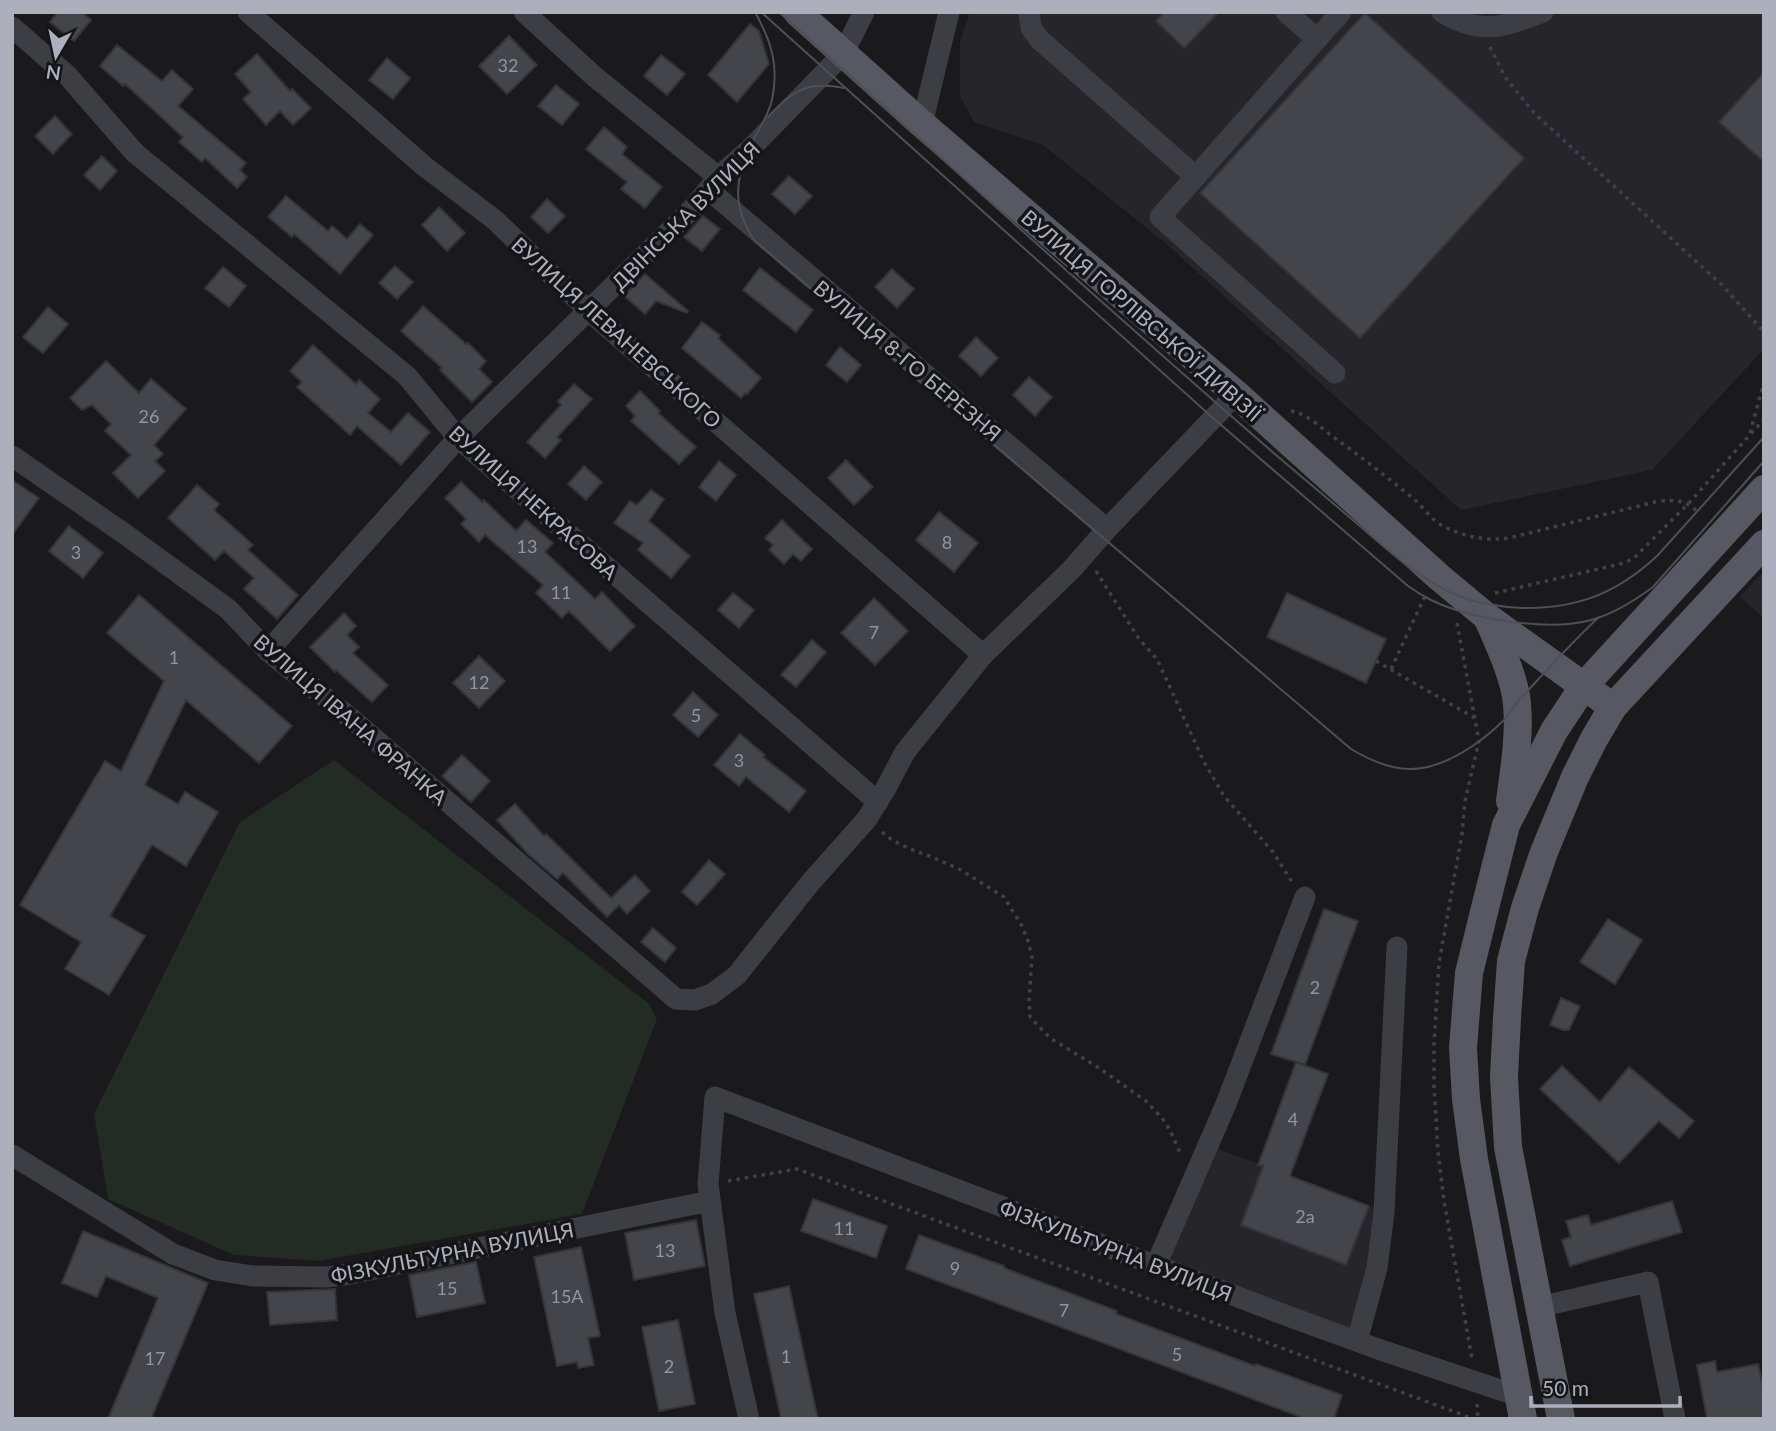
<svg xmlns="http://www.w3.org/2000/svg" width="1776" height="1431" viewBox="0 0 1776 1431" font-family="Lato,sans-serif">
  <rect width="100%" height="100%" fill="#1a1a1d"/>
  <!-- built -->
  <g fill="#26262a">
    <path d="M970,12H1764V349L1652,470L1461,510L1164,242L1043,145L974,122L960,96V41Z"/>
    <path d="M1764,571V618L1740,597Z"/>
    <path d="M1216,1148L1378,1209L1373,1257L1351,1333L1166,1264Z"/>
  </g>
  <!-- green -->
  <path fill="#222b24" d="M334,760L648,1003L657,1019L582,1214L319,1261L234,1255L108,1199L94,1114L240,822Z"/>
  <!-- building -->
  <g fill="#44454a" stroke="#343439" stroke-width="2">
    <path d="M58,12H82L91,20L74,41L50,22Z"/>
    <path d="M1164,12H1219L1184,48L1156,21Z"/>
    <path d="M1365,13L1524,158L1360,338L1200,193Z"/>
    <path d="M750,24L759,31L769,64L737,102L708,75Z"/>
    <path d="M509,36L537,65L507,94L479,66Z"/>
    <path d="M117,45L162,81L172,70L193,89L178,106L246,163L240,170L247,177L237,188L205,158L202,162L179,142L183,137L125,84L123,86L100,66Z"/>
    <path d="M257,54L290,91L292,89L311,108L293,125L280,111L266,125L243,99L251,92L235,74Z"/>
    <path d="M661,55L685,74L667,95L644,76Z"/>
    <path d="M387,58L410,78L393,99L369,80Z"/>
    <path d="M1764,72V162L1719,122Z"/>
    <path d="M556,85L579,104L562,125L538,106Z"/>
    <path d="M55,116L72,134L53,154L35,136Z"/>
    <path d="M604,127L627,147L622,154L662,187L645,208L621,189L627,182L586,149Z"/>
    <path d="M102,156L117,171L100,190L84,175Z"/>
    <path d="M789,176L812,196L795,214L772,194Z"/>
    <path d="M286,196L328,231L332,226L347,239L360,224L373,235L340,274L294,234L292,237L268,217Z"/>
    <path d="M547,199L565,216L548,233L531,217Z"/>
    <path d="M439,207L465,233L447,251L422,225Z"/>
    <path d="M703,216L720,229L702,251L684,237Z"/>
    <path d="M395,266L413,282L397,299L379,283Z"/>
    <path d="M223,267L246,286L229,307L205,288Z"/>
    <path d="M760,268L813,310L796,332L743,290Z"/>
    <path d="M892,269L914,289L897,308L875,287Z"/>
    <path d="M645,274L688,311L687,313L656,301L645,314L624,296Z"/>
    <path d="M423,306L466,344L468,343L486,361L479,369L492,382L472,402L440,370L442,368L401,331Z"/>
    <path d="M48,307L68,324L43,353L23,337Z"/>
    <path d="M702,322L720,335L718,338L761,378L747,394L745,393L741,398L682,348Z"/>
    <path d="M976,337L998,358L981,376L959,356Z"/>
    <path d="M313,345L356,384L359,380L380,399L368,413L391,432L408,413L430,432L401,465L357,426L350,435L297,387L302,382L290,371Z"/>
    <path d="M840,347L861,365L847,382L826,365Z"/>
    <path d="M106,361L139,393L151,379L186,409L154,445L163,454L155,461L165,471L138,498L113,473L131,455L105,431L111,424L92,405L82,410L70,398Z"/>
    <path d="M1029,377L1052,397L1035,416L1013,395Z"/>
    <path d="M574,384L592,399L557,437L561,440L545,458L527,442L561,405L558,401Z"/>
    <path d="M640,391L660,411L658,413L696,447L679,464L631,421L635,416L626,406Z"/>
    <path d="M846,460L873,487L854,505L828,478Z"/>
    <path d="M719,461L736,475L716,501L699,487Z"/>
    <path d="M584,466L602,482L586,500L568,484Z"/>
    <path d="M12,480L39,498L12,535Z"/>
    <path d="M461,482L482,502L484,500L516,531L526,520L553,543L545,552L595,599L602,592L635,626L610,651L569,611L562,618L536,593L543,585L485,535L479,542L461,524L466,519L445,498Z"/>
    <path d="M197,485L219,504L214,510L253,545L248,550L298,595L277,619L244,589L254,578L224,551L215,560L168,518Z"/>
    <path d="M651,490L664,499L649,521L690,556L671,578L638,550L643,543L614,523L630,501L637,505Z"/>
    <path d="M939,512L978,543L954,572L916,540Z"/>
    <path d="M782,520L812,549L801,561L793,554L784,564L769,550L773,545L765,538Z"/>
    <path d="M69,526L103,553L83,578L49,551Z"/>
    <path d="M733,593L754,610L739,628L718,610Z"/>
    <path d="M1287,593L1386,639L1366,683L1267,637Z"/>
    <path d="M139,595L292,726L259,763L186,700L145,785L178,804L185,792L218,812L186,866L152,845L110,916L145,936L109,995L65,969L81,942L20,905L105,761L121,771L164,681L107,633Z"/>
    <path d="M874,598L908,631L875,665L841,633Z"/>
    <path d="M344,613L356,626L347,635L359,647L353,653L388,685L372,702L336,670L335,672L310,647Z"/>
    <path d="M812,640L826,652L796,687L781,675Z"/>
    <path d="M479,656L505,681L479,708L453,683Z"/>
    <path d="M693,692L718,715L698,737L673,715Z"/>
    <path d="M740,734L765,755L763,757L806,791L789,812L746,777L739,786L714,765Z"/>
    <path d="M462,755L490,781L471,802L442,776Z"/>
    <path d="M515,804L544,836L546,834L611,898L635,875L650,891L627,914L619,905L607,917L563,873L557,879L528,854L497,820Z"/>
    <path d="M709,860L725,874L697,905L682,892Z"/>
    <path d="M1324,909L1358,921L1305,1065L1271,1054Z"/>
    <path d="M1608,919L1642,940L1615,984L1580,962Z"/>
    <path d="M653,928L676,948L665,962L641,942Z"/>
    <path d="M1561,998L1580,1006L1569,1030H1563L1550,1025Z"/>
    <path d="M1296,1062L1328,1074L1290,1176L1369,1206L1346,1265L1241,1225L1263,1166L1258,1165Z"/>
    <path d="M1562,1066L1600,1102L1629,1067L1694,1121L1679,1138L1659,1121L1619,1163L1540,1089Z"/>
    <path d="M813,1199L887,1226L876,1258L801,1231Z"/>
    <path d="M1672,1201L1682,1232L1570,1266L1562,1240L1571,1237L1566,1221L1588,1215L1591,1225Z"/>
    <path d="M696,1220L705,1266L634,1280L625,1233Z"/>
    <path d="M83,1231L208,1283L151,1419H108L158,1298L106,1276L97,1297L62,1283Z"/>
    <path d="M919,1235L1004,1266V1268L1117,1311L1116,1314L1255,1366L1256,1364L1342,1395L1334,1419H1306L906,1269Z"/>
    <path d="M581,1247L600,1336L588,1338L594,1365L578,1368L577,1362L557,1366L534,1257Z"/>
    <path d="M476,1262L485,1303L417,1317L409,1275Z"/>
    <path d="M789,1286L818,1419H781L754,1294Z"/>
    <path d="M335,1289L337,1320L270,1325L267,1292Z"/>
    <path d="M678,1320L695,1404L659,1411L642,1327Z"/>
    <path d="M1715,1361L1717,1372L1758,1364L1764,1392V1419H1707L1697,1365Z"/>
  </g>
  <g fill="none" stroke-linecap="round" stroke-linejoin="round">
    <!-- path -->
    <g stroke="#414249" stroke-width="3.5" stroke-dasharray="3.5 5" stroke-linecap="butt">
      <path d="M1490,47L1505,77L1534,113L1722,285L1764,332"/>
      <path d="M1291,411C1306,413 1320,427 1332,436C1360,456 1387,477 1414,499C1423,507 1431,519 1441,525C1463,537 1485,541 1509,538L1659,501C1676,500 1684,500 1697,511"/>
      <path d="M1750,433L1764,382"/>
      <path d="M1096,571L1139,639L1157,659L1204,762L1224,796L1273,852L1292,882"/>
      <path d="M1495,593L1624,563L1634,558L1688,504L1764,419"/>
      <path d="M1457,623L1479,741L1465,801L1462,834L1439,963L1434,1045V1086L1438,1152L1444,1201L1472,1359"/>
      <path d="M1376,661L1475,718"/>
      <path d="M1391,669L1425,596"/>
      <path d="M882,832L892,840L910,849L932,857L961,870L1004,897L1022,926L1028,941L1032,957L1029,1000L1030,1017L1050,1038L1096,1066L1146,1101L1162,1118L1170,1130L1181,1155"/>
      <path d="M728,1181L797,1169L1474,1419"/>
      <path d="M1477,1404L1478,1419"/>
    </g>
    <!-- minor -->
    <g stroke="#3d3d44" stroke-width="21">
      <path d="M248,12L424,166L495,220L589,311L983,655"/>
      <path d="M524,12L595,77L718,177"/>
      <path d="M1029,12L1031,28L1040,40L1196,177"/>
      <path d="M1286,12L1317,39"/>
      <path d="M1442,12C1481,36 1503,27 1543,12"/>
      <path d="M12,27L67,75L135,153L407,376L458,438L878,802"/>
      <path d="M922,124L949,12"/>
      <path d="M709,190L1107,529"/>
      <path d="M1335,373L1160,217L1341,12"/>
      <path d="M12,456L122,532L228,609L268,651L354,721L676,999L695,1000L712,994L737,975L810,883L867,819L886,788L905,752L983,655L1071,570L1107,529L1222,409L1235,393"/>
      <path d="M268,651L458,438L693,208L718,177L749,150L843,54L864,12"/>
      <path d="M12,1155L173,1254L215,1270L253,1276L327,1277L350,1274L710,1201"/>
      <path d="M1156,1265L1226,1104L1305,897"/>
      <path d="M1539,1307L1648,1282L1675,1419"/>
      <path d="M1357,1341L1377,1268L1384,1212L1397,947"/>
      <path d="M749,1419L725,1313L708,1184L715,1097L1293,1318L1378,1349L1518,1396"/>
    </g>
    <!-- major -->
    <g stroke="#575861" stroke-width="28">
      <path d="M797,12L922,124L1235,393L1439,577L1487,617L1613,707"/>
      <path d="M1487,617C1498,642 1515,678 1517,704C1520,736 1514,770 1510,801"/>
      <path d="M1523,1419L1474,1159L1466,1099L1463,1048L1469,973L1485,908L1506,825L1554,731L1583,687L1764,489"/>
      <path d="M1561,1419L1508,1147L1504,1077L1507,1018L1511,961L1525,908L1544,852L1575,777L1594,739L1613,707L1764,544"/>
    </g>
    <!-- tram -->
    <g stroke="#4e4f57" stroke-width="2">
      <path d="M755,12C772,43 779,66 772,100C769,113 762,124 756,135C736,173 729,204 755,241L1351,749C1396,776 1427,776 1471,747C1483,739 1494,730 1504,720C1510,713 1514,705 1521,698C1546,671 1571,643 1599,617"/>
      <path d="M761,12L1213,418L1408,586C1415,591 1423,596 1431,600C1470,619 1548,632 1591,620C1614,614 1634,601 1653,587L1764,461"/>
      <path d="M779,12C874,98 970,184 1066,270C1136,332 1205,394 1276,455C1304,479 1333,503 1361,527C1392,554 1423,582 1461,597C1480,604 1501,607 1522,608C1577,609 1618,593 1658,555L1764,437"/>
      <path d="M768,117C793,90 807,81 844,88"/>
    </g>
  </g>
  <g text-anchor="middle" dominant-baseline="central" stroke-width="7" stroke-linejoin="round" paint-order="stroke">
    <!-- number labels -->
    <g font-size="18" fill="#9295a0">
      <text x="508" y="65">32</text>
      <text x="149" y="416">26</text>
      <text x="947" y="542">8</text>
      <text x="527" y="546">13</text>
      <text x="76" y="552">3</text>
      <text x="561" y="592">11</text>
      <text x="874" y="632">7</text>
      <text x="174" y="657">1</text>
      <text x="479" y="682">12</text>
      <text x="696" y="715">5</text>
      <text x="739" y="760">3</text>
      <text x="1315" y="987">2</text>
      <text x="1293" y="1119">4</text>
      <text x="1305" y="1216">2а</text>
      <text x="844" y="1228">11</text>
      <text x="665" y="1250">13</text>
      <text x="955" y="1268">9</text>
      <text x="447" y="1288">15</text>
      <text x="567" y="1296">15А</text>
      <text x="1064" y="1310">7</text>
      <text x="1177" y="1354">5</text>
      <text x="786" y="1356">1</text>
      <text x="155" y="1358">17</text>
      <text x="669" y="1366">2</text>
    </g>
    <!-- street labels -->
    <g font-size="21" fill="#acb0bc" stroke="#151518">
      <text transform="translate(685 215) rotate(-45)">ДВІНСЬКА ВУЛИЦЯ</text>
      <text transform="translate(1142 315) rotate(41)">ВУЛИЦЯ ГОРЛІВСЬКОЇ ДИВІЗІЇ</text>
      <text transform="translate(617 332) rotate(42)">ВУЛИЦЯ ЛЕВАНЕВСЬКОГО</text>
      <text transform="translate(908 360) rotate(40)">ВУЛИЦЯ 8-ГО БЕРЕЗНЯ</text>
      <text transform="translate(534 502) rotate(42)">ВУЛИЦЯ НЕКРАСОВА</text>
      <text transform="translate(351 719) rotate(41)">ВУЛИЦЯ ІВАНА ФРАНКА</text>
      <text transform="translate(1116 1250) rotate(21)">ФІЗКУЛЬТУРНА ВУЛИЦЯ</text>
      <text transform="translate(452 1252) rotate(-11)">ФІЗКУЛЬТУРНА ВУЛИЦЯ</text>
    </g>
  </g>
  <!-- border -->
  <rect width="1776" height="1431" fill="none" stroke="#acb0bc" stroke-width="28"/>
  <!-- north arrow -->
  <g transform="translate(56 56) rotate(189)" stroke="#151518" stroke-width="5" paint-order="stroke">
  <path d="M0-5L12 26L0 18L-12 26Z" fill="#acb0bc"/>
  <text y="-10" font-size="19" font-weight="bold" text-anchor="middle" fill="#acb0bc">N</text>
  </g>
  <!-- scale -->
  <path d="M1531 1396v10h149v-10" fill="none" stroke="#acb0bc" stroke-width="3.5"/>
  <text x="1542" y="1396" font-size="21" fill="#acb0bc" stroke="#151518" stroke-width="5" paint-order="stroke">50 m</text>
</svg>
